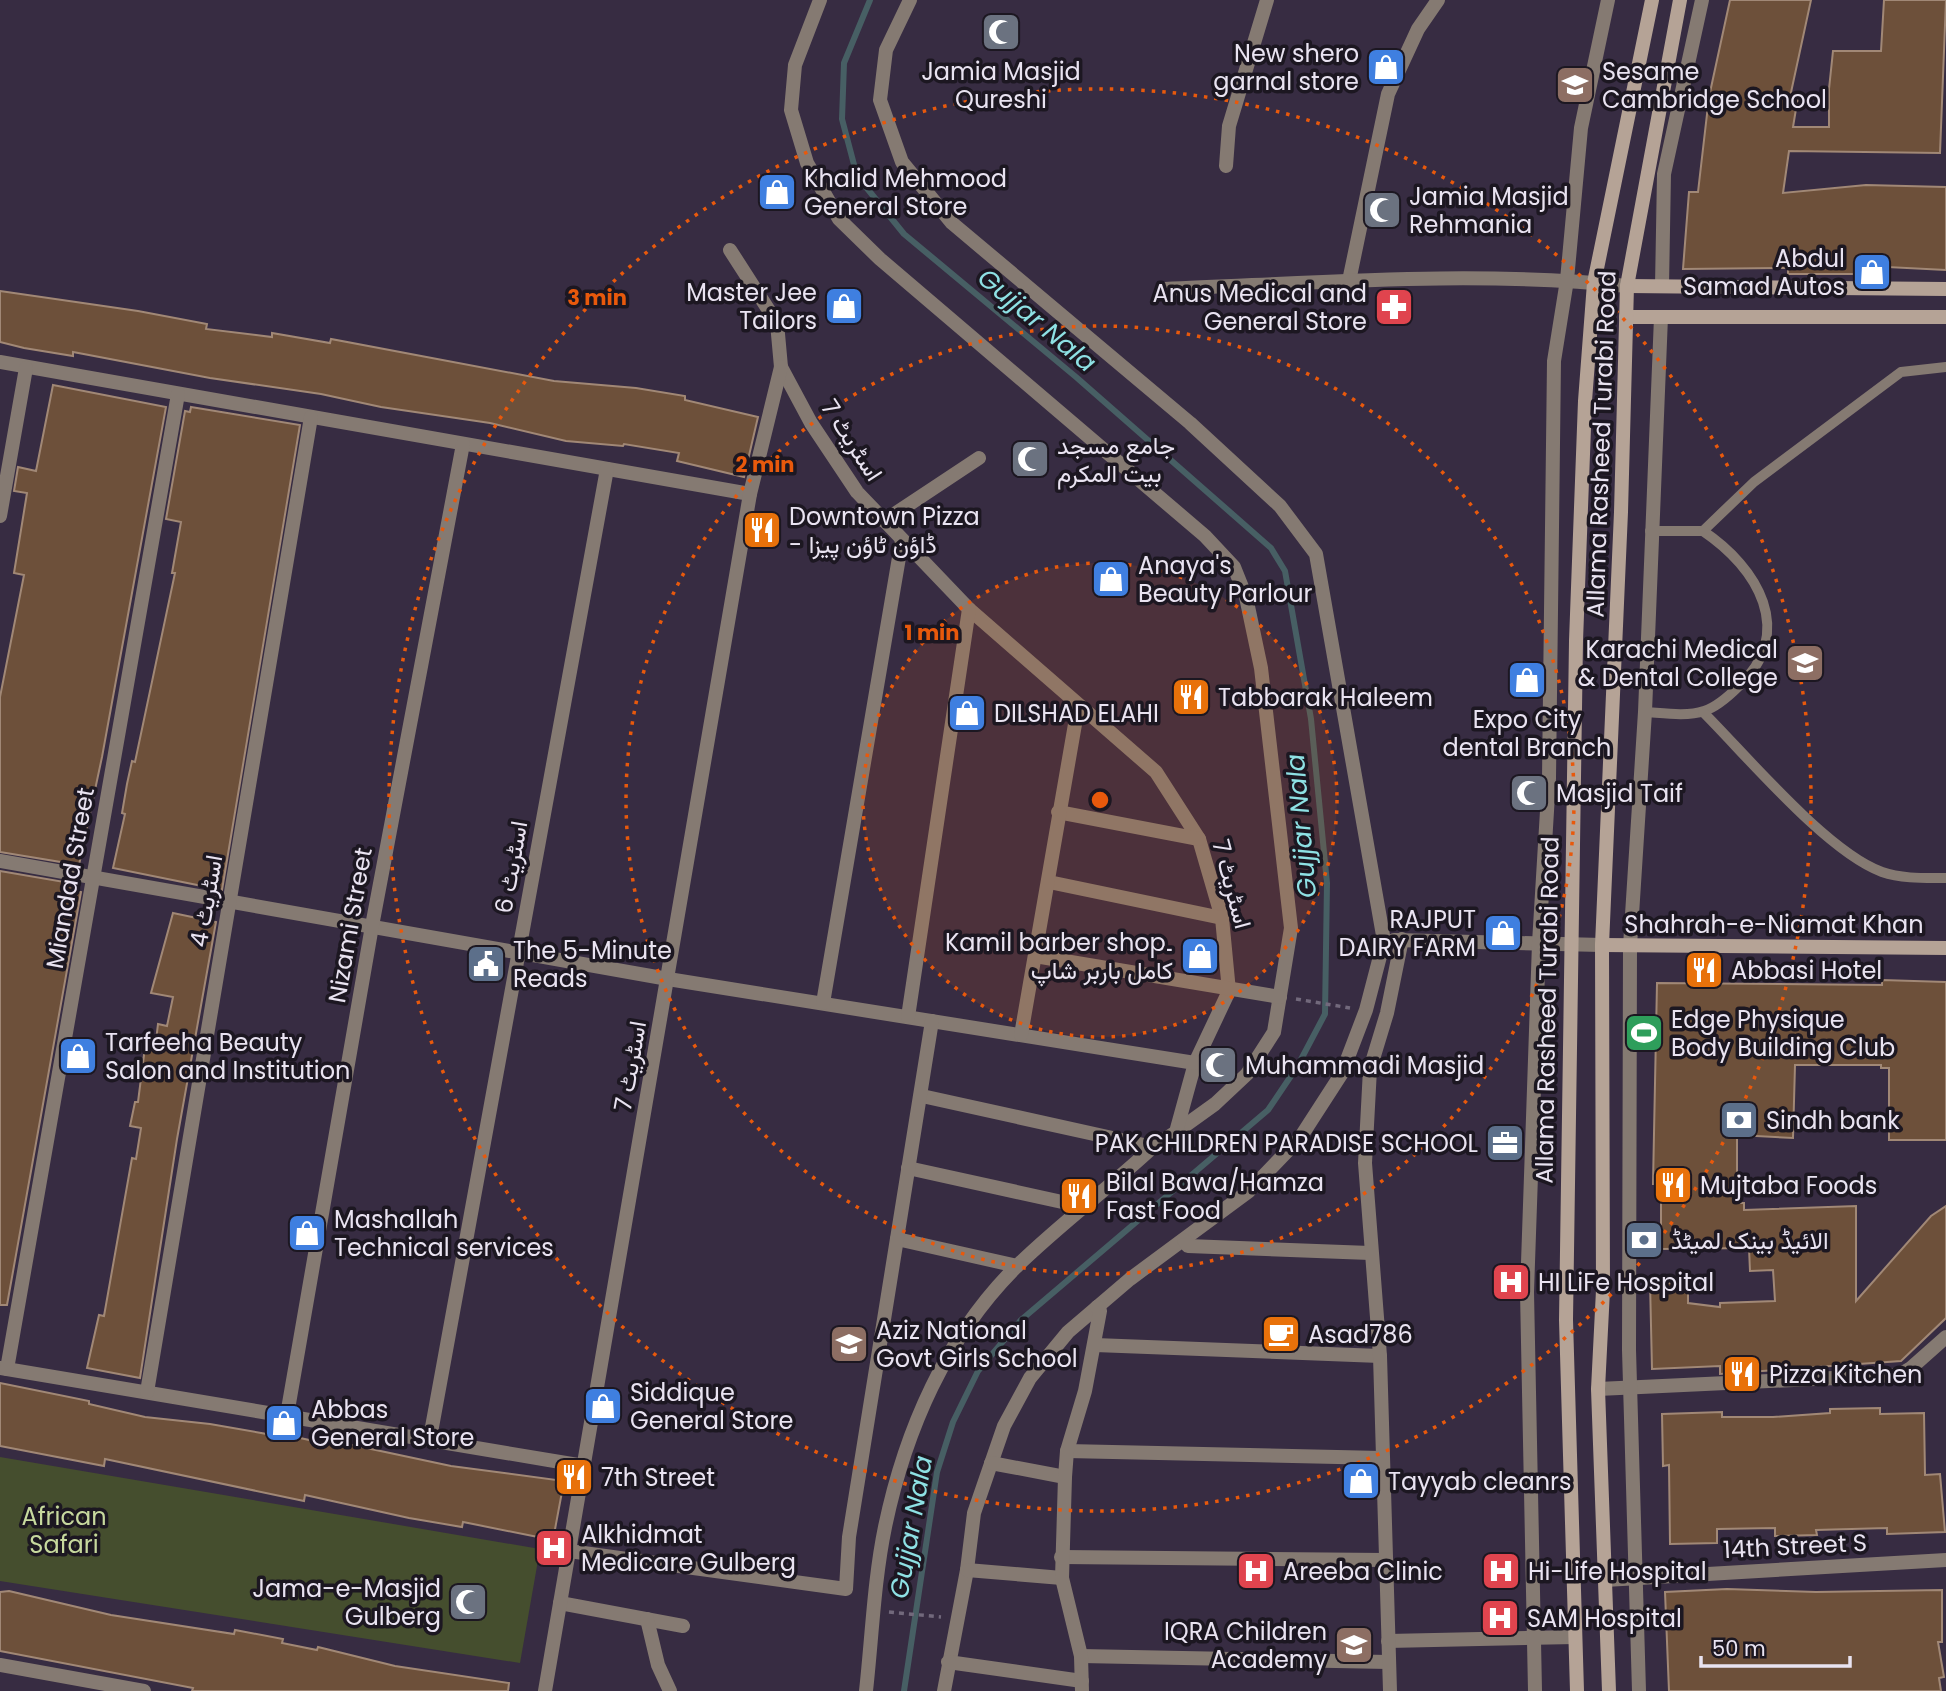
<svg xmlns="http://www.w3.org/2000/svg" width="1946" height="1691" viewBox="0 0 1946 1691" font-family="Poppins,Vazirmatn,sans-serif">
  <rect width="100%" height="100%" fill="#372c42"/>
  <!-- green -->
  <path fill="#454e2e" d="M0,1457L540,1549L520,1663L0,1581Z"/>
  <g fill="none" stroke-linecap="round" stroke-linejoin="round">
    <!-- stream -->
    <path stroke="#475f64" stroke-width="6" d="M870,0L844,63L842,119L857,176L904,234L1076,377L1271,548L1285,571L1311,719L1327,883L1325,1014L1297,1067L1268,1110L1021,1320L978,1371L953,1422L937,1472L904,1691"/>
  </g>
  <!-- building -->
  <g fill="#6d503a" stroke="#a18876" stroke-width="2">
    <path d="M1730,0H1811L1790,97H1798L1793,127H1829V89L1833,51H1881L1884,0H1946L1940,153L1789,151L1783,193L1866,185L1946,187V270L1868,266L1869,274H1788V268L1683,269L1689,192H1698L1709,97Z"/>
    <path d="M0,291L138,311L207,324L206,329L272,337V333L330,343L331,339L554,381L636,388L685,396V400L758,417L744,477L677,461L679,453L624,444L623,446L566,441L490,423L381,407L321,394L210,378L73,352V356L24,348L0,342Z"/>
    <path d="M53,385L166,407L102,757L79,865L0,852V697L24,575L14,573L27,493L14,491L18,467L36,471Z"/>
    <path d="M191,407L300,425L222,890L113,868L125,814L122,813L127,784L132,761L135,762L175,573H172L181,522L166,519L185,411L190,412Z"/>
    <path d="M0,871L76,884L75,891L81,892L7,1305H0Z"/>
    <path d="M173,913L216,922L177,1139L140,1378L87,1368L99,1315L104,1316L132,1158L136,1159L141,1128L130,1126L135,1102H138L145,1047L155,1049L158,1024L167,1026L173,997L151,993Z"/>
    <path d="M1882,980L1946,982V1140H1889V1068H1881V1065H1795L1793,1138L1737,1135V1203H1744V1210L1856,1206V1301L1931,1216L1946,1206V1318L1901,1361L1720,1374V1366L1652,1369L1650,1282L1688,1284V1303L1720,1307V1303L1775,1301L1773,1270L1750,1271L1749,1248L1661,1249V1184H1653L1657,983L1882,985Z"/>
    <path d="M0,1383L89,1401V1404L145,1417L210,1424L267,1434L268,1431L323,1443L324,1439L451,1466L564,1481L553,1540L463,1522L462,1527L409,1518L305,1495L304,1501L105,1459L104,1466L0,1446Z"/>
    <path d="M1880,1408V1414L1924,1413L1925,1475L1940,1474L1945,1532L1887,1534V1528L1816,1530L1817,1535L1775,1536V1528L1717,1529V1543L1670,1544L1669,1465L1663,1466L1662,1414L1722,1412V1417H1773L1830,1413V1409Z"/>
    <path d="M1727,1589L1816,1592L1942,1590V1642H1938L1944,1677L1939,1678L1941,1691H1669L1665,1592Z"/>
    <path d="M9,1591L111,1615L234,1634L235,1630L283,1639L282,1643L317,1650L318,1647L395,1666L509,1683L508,1691H192L193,1688L0,1651V1592Z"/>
  </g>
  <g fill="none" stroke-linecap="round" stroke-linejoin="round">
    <!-- path -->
    <g stroke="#72697c" stroke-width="3.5" stroke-dasharray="5 5" stroke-linecap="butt">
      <path d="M1296,999L1350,1008"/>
      <path d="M889,1612L941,1617"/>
    </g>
    <!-- service -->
    <g stroke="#857a72" stroke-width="10">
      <path d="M1650,531H1703L1754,482L1901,372L1946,367"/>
      <path d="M1645,712C1662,713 1687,717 1704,711C1717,707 1729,696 1739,686C1796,632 1758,568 1703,531"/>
      <path d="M1703,712C1747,756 1827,852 1882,872C1902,879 1925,878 1946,878"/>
    </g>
    <!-- minor -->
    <g stroke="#857a72" stroke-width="14">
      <path d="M820,0L795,65L791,110L807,163L839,219L880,259L1205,536L1234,567L1246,597L1261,668L1291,928L1274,1032L1247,1074L1215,1104L1176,1132"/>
      <path d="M910,0L886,50L880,100L902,162L952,223L1190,423L1280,506L1316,554L1384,941L1366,1010L1342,1073L1300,1138L1249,1191L1130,1279L1068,1332L1030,1378L1004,1426L974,1513L967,1570L944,1691"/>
      <path d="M1226,166L1229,126L1267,0"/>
      <path d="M730,250L777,323L781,367L811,423L857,492L969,609L1156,772L1199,839L1222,918L1229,991L1195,1063L1176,1132L1153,1147C1109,1188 1060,1224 1017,1266C946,1336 905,1431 885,1527C874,1580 872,1637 866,1691"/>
      <path d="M1349,281L1388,94L1418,29L1438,0"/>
      <path d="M1662,286L1664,174L1702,0"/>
      <path d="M1165,289C1317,283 1475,270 1627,286"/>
      <path d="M0,362L750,494"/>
      <path d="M0,516L26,368"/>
      <path d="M884,521L979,458"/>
      <path d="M1058,812L1199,839"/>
      <path d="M0,861L668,979L1195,1063"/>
      <path d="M1049,882L1222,918"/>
      <path d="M1394,940L1602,945"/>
      <path d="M1035,956L1280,997"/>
      <path d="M823,1003L902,540"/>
      <path d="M908,1017L969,609"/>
      <path d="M1021,1035L1078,707"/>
      <path d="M922,1096L1153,1147"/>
      <path d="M908,1168L1085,1207"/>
      <path d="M897,1239L1017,1266"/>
      <path d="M1184,1240L1188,1246L1370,1253"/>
      <path d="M1095,1345L1380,1356"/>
      <path d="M0,1368L584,1466"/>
      <path d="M7,1369L178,394"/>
      <path d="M1598,1389L1899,1375L1911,1368L1946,1337"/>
      <path d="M147,1392L311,417"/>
      <path d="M287,1415L372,926L463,444"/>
      <path d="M430,1438L607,469"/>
      <path d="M1067,1451L1382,1458"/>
      <path d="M991,1463L1065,1477"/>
      <path d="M569,1551L846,1589L849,1537L932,1021"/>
      <path d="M1061,1557L1385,1560"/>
      <path d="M967,1570L1062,1578"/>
      <path d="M1605,1580L1946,1560"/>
      <path d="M560,1603L683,1626"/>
      <path d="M647,1619L658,1665L670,1691"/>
      <path d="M1388,1641L1575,1637"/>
      <path d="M1081,1656L1388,1662"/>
      <path d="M948,1662L1082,1681"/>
      <path d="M0,1665L144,1691"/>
      <path d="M545,1691L750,494L781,367"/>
      <path d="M1082,1691L1081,1656L1062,1578L1065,1477L1067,1451L1085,1391L1100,1311L1097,1307"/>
      <path d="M1390,1691L1380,1356L1365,1163L1370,1069L1387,1013L1402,939"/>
      <path d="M1535,1691L1527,1292L1539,943L1549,778L1554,361L1567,280L1581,128L1608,0"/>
      <path d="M1639,1691L1629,1350L1630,946L1645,712L1661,317"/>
    </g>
    <!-- secondary -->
    <g stroke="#b5a396" stroke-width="14">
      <path d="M1627,286L1946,289"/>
      <path d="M1626,317H1946"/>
      <path d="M1602,945L1946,948"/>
      <path d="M1577,1691L1566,1320L1576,641L1585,401L1594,283L1652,0"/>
      <path d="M1609,1691L1598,1389L1603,1290L1602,945L1621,512L1627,286L1680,0"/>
    </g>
  </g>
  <!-- distance rings -->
  <circle cx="1100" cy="800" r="237" fill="#e8590c" fill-opacity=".12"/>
  <g fill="none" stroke="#e8590c" stroke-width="3.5" stroke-dasharray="3.5 7">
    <circle cx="1100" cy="800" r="237"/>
    <circle cx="1100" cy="800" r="474"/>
    <circle cx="1100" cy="800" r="711"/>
  </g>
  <!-- icons -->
  <defs>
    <g id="mosque-square" transform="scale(2.0125)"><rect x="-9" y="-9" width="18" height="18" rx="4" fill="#6b7280" stroke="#1c1721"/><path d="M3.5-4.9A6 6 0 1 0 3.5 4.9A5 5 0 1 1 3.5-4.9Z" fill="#fff"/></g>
    <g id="shop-square" transform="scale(2.0125)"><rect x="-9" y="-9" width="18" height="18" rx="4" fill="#3f7fe0" stroke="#1c1721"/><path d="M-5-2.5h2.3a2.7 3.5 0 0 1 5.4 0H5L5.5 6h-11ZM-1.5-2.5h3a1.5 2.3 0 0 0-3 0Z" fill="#fff"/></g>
    <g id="school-square" transform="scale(2.0125)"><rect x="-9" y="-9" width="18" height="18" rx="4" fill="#8d6e63" stroke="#1c1721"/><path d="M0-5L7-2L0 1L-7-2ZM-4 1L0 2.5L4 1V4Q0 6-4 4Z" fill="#fff"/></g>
    <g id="pharmacy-square" transform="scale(2.0125)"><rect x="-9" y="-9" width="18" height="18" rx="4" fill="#e0444e" stroke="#1c1721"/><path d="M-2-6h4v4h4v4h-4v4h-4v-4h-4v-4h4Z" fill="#fff"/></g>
    <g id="restaurant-square" transform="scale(2.0125)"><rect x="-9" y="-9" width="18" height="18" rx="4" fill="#e8710a" stroke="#1c1721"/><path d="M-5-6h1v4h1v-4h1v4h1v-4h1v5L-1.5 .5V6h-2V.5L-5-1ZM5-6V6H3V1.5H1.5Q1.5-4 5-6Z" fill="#fff"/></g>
    <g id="university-square" transform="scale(2.0125)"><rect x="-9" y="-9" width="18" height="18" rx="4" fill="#8d6e63" stroke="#1c1721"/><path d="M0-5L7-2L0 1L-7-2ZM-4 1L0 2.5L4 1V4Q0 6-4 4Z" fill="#fff"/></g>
    <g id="civic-square" transform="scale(2.0125)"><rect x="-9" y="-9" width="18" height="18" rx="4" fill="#5c6f8a" stroke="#1c1721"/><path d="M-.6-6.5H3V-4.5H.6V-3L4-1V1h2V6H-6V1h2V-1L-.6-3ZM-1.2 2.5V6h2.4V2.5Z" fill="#fff"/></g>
    <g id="stadium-square" transform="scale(2.0125)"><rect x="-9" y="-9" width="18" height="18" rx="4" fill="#2e9e5b" stroke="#1c1721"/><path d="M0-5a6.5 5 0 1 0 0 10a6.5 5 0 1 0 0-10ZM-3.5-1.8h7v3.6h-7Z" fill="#fff"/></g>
    <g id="bank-square" transform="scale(2.0125)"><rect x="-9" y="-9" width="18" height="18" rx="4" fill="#5c6f8a" stroke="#1c1721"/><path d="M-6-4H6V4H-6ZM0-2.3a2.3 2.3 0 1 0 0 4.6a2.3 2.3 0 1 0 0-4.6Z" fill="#fff"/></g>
    <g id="office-square" transform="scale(2.0125)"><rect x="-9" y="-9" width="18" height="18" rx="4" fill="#5c6f8a" stroke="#1c1721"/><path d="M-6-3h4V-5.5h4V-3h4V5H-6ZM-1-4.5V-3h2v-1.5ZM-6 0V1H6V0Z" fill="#fff"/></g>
    <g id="hospital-square" transform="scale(2.0125)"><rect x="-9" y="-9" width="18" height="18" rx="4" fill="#e0444e" stroke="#1c1721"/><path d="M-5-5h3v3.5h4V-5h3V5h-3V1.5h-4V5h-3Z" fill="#fff"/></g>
    <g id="cafe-square" transform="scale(2.0125)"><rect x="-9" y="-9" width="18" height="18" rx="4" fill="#e8710a" stroke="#1c1721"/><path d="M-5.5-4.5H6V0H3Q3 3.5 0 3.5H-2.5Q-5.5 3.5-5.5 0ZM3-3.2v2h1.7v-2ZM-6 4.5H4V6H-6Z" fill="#fff"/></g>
  </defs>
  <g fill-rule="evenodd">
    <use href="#mosque-square" x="1001" y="32"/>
    <use href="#shop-square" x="1386" y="67"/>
    <use href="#school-square" x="1575" y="85"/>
    <use href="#shop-square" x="777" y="192"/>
    <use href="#mosque-square" x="1382" y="210"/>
    <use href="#shop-square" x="1872" y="272"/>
    <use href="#shop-square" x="844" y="306"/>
    <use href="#pharmacy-square" x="1394" y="307"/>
    <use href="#mosque-square" x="1030" y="459"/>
    <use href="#restaurant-square" x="762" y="530"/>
    <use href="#shop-square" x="1111" y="579"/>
    <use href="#university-square" x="1805" y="663"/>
    <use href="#shop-square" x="1527" y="680"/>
    <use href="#restaurant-square" x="1191" y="697"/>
    <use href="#shop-square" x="967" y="713"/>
    <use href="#mosque-square" x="1529" y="793"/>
    <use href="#shop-square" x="1503" y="933"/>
    <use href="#shop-square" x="1200" y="956"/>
    <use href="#civic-square" x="486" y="964"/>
    <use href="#restaurant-square" x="1704" y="970"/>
    <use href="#stadium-square" x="1644" y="1033"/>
    <use href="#shop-square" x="78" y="1056"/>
    <use href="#mosque-square" x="1218" y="1065"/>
    <use href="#bank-square" x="1739" y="1120"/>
    <use href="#office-square" x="1505" y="1143"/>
    <use href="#restaurant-square" x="1673" y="1185"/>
    <use href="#restaurant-square" x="1079" y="1196"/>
    <use href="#shop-square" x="307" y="1233"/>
    <use href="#bank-square" x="1644" y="1240"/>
    <use href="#hospital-square" x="1511" y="1282"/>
    <use href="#cafe-square" x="1281" y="1334"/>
    <use href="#school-square" x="849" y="1344"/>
    <use href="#restaurant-square" x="1742" y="1374"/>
    <use href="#shop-square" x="603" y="1406"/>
    <use href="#shop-square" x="284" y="1423"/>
    <use href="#restaurant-square" x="574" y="1477"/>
    <use href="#shop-square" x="1361" y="1481"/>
    <use href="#hospital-square" x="554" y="1548"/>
    <use href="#hospital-square" x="1256" y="1571"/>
    <use href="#hospital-square" x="1501" y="1571"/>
    <use href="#mosque-square" x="468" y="1602"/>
    <use href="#hospital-square" x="1500" y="1618"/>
    <use href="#school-square" x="1354" y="1645"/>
  </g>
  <g text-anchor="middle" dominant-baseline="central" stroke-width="7" stroke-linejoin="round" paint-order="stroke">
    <!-- poi labels -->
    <g font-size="24" fill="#e9e3f1" stroke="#1c1721" text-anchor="start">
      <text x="1359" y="53" text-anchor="end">New shero<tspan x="1359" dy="28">garnal store</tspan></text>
      <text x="1001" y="71" text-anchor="middle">Jamia Masjid<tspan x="1001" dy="28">Qureshi</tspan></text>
      <text x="1602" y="71">Sesame<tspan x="1602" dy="28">Cambridge School</tspan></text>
      <text x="804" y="178">Khalid Mehmood<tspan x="804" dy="28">General Store</tspan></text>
      <text x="1409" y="196">Jamia Masjid<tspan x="1409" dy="28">Rehmania</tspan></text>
      <text x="1845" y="258" text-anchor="end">Abdul<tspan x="1845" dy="28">Samad Autos</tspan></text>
      <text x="817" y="292" text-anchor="end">Master Jee<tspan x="817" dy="28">Tailors</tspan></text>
      <text x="1367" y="293" text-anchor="end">Anus Medical and<tspan x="1367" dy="28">General Store</tspan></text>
      <text x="1057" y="445">جامع مسجد<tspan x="1057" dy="28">بیت المکرم</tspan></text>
      <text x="789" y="516">Downtown Pizza<tspan x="789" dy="28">- ڈاؤن ٹاؤن پیزا</tspan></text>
      <text x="1138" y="565">Anaya's<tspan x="1138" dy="28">Beauty Parlour</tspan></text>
      <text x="1778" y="649" text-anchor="end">Karachi Medical<tspan x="1778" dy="28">&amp; Dental College</tspan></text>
      <text x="1218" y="697">Tabbarak Haleem</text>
      <text x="994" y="713">DILSHAD ELAHI</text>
      <text x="1527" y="719" text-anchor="middle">Expo City<tspan x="1527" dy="28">dental Branch</tspan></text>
      <text x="1556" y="793">Masjid Taif</text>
      <text x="1476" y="919" text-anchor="end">RAJPUT<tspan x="1476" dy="28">DAIRY FARM</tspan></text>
      <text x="1173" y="942" text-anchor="end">Kamil barber shop۔<tspan x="1173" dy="28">کامل باربر شاپ</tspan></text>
      <text x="513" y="950">The 5-Minute<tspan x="513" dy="28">Reads</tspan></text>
      <text x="1731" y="970">Abbasi Hotel</text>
      <text x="1671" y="1019">Edge Physique<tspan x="1671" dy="28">Body Building Club</tspan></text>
      <text x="105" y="1042">Tarfeeha Beauty<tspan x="105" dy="28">Salon and Institution</tspan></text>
      <text x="1245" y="1065">Muhammadi Masjid</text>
      <text x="1766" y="1120">Sindh bank</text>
      <text x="1478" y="1143" text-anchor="end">PAK CHILDREN PARADISE SCHOOL</text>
      <text x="1106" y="1182">Bilal Bawa/Hamza<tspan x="1106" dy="28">Fast Food</tspan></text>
      <text x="1700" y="1185">Mujtaba Foods</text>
      <text x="334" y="1219">Mashallah<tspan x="334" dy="28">Technical services</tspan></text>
      <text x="1671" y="1240">الائیڈ بینک لمیٹڈ</text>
      <text x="1538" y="1282">HI LiFe Hospital</text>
      <text x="876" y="1330">Aziz National<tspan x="876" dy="28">Govt Girls School</tspan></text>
      <text x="1308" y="1334">Asad786</text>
      <text x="1769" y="1374">Pizza Kitchen</text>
      <text x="630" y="1392">Siddique<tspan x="630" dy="28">General Store</tspan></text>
      <text x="311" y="1409">Abbas<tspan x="311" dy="28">General Store</tspan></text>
      <text x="601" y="1477">7th Street</text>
      <text x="1388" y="1481">Tayyab cleanrs</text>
      <text x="581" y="1534">Alkhidmat<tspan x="581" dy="28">Medicare Gulberg</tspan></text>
      <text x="1283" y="1571">Areeba Clinic</text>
      <text x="1528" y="1571">Hi-Life Hospital</text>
      <text x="441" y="1588" text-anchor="end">Jama-e-Masjid<tspan x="441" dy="28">Gulberg</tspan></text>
      <text x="1527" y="1618">SAM Hospital</text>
      <text x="1327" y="1631" text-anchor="end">IQRA Children<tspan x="1327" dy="28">Academy</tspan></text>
    </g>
    <!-- street labels -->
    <g font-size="24" fill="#e9e3f1" stroke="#1c1721">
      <text transform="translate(852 440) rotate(57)">اسٹریٹ 7</text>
      <text transform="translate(1601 444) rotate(-88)">Allama Rasheed Turabi Road</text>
      <text transform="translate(511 867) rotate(-80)">اسٹریٹ 6</text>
      <text transform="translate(70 878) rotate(-80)">Miandad Street</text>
      <text transform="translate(1232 884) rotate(75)">اسٹریٹ 7</text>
      <text transform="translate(206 901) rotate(-80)">اسٹریٹ 4</text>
      <text x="1774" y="924">Shahrah-e-Niamat Khan</text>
      <text transform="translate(350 925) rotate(-80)">Nizami Street</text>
      <text transform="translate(1547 1010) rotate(-89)">Allama Rasheed Turabi Road</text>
      <text transform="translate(630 1066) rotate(-80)">اسٹریٹ 7</text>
      <text transform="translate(1795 1546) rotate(-3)">14th Street S</text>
    </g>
    <!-- park labels -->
    <g font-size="24" fill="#c7d99e" stroke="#1c1721">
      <text x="64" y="1516">African<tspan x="64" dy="28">Safari</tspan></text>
    </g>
    <!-- water labels -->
    <g font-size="26" font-style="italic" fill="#8ee1e4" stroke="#1c1721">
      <text transform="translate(1037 320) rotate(40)">Gujjar Nala</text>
      <text transform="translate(1301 826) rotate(-95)">Gujjar Nala</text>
      <text transform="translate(911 1527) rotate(-80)">Gujjar Nala</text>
    </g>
  </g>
  <circle cx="1100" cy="800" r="10" fill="#e8590c" stroke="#1c1721" stroke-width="3.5"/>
  <g font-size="21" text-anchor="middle" font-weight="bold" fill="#e8590c" stroke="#1c1721" stroke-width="7" stroke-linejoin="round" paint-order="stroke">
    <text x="597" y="305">3 min</text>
    <text x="765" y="472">2 min</text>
    <text x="932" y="640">1 min</text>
  </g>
  <!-- scale -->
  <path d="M1701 1656v10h149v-10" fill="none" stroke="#e9e3f1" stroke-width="3.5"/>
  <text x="1712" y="1656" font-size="21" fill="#e9e3f1" stroke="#1c1721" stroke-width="5" paint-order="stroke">50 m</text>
</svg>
